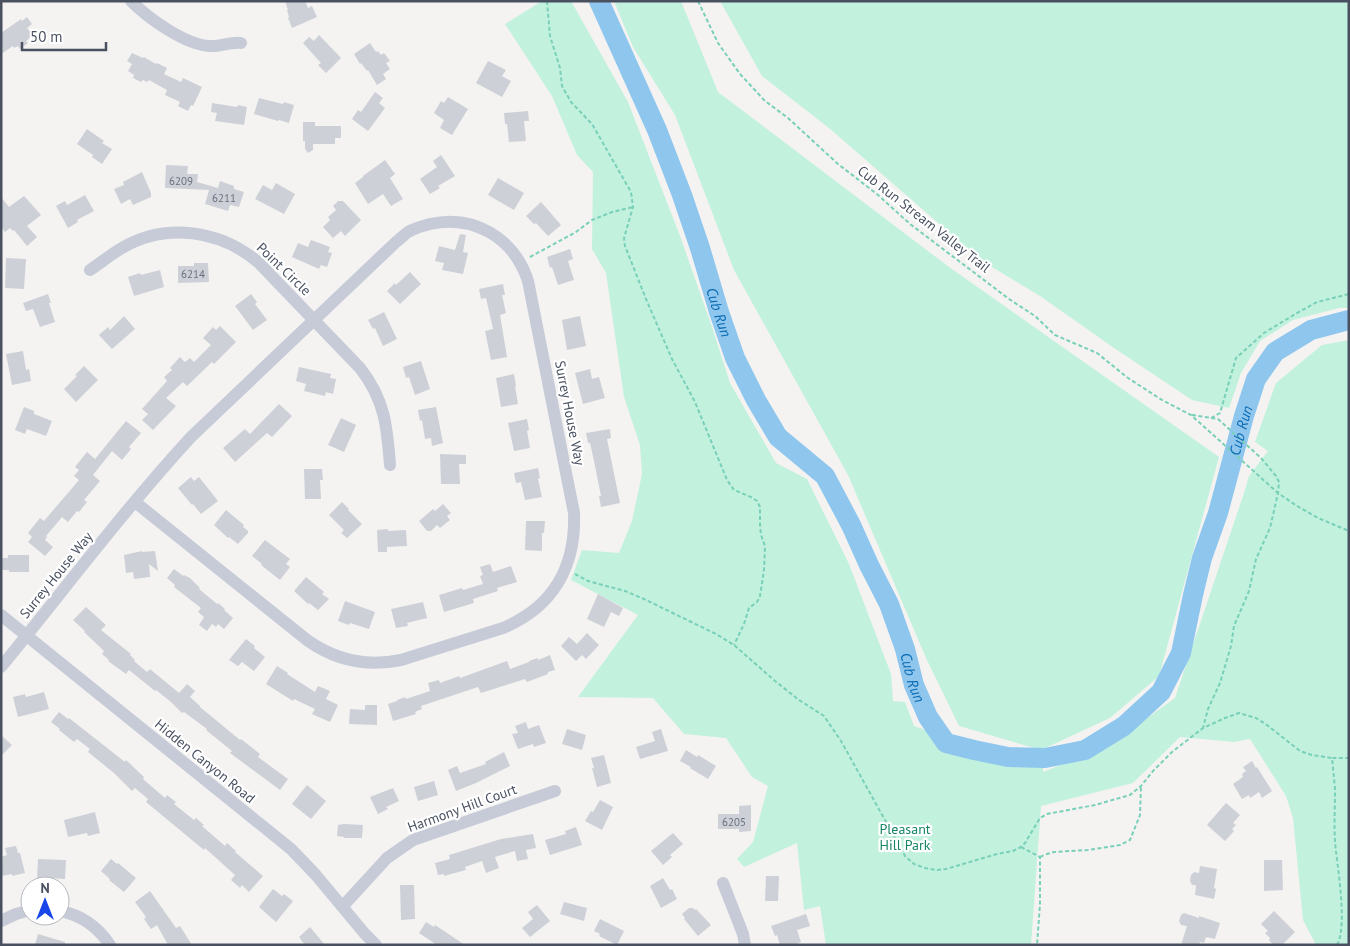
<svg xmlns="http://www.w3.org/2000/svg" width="1350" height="946" viewBox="0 0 1350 946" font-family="'PT Sans',sans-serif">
  <rect width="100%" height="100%" fill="#f4f3f2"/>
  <!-- green -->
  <g fill="#c2f1de">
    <path d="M542,1H571L628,102L680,236L712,327L730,383L776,463L807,479L849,564L891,674L893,701L905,702L914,726L1030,765L1043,761V772L1107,747L1175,698L1245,490L1249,476L1268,451L1255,442L1276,383L1322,345L1349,340V945H1316L1303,920L1293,818L1286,796L1250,739L1234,742L1180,737L1133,783L1041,806L1031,945H826L820,906L804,910L797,843L744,867L737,859L753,842L768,786L752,777L726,738L684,734L653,698L578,697L638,615L571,580L582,550L619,553L632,521L642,474L640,445L624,397L606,273L592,249L593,172L577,155L552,96L505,24Z"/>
    <path d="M614,1H681L718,92L949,267L1219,457L1159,676L1110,718L1041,750L959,726L926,658L848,475L734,270L675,115L633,47Z"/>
    <path d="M720,1H1349V308H1339L1293,320L1260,341L1241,373L1229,408L1192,400L1114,348L1040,296L982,261L829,128L762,76Z"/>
  </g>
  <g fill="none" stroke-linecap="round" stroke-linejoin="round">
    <!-- river -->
    <path stroke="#8ec6ee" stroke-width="20" id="s1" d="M599,1L657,130L682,195L700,248L719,312L735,358L756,400L778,437L825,476L851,525L869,565L889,604L905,649L914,685L928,717L946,743L974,750L1008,757L1045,758L1085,750L1124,726L1161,692L1181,653L1193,595L1202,558L1218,513L1244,416L1256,379L1275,352L1311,330L1349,320"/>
  </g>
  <!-- building -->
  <g fill="#ced0d7">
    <path d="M285,1H305L308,8L312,6L317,17L292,28L288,18L289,17L287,10H288Z"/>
    <path d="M27,17L32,24L27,28L33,35L26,41L28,43L20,49L18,46L14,48L13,46L1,54V33L21,19L22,21Z"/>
    <path d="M319,35L341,58L326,73L318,65L321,63L303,43L309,37L314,41Z"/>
    <path d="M370,43L376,52L378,51L381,55L384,53L390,61L386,63L390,69L383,74L386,79L377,85L368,70L367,71L361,63L360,64L354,54Z"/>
    <path d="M132,53L143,58L144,57L156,64L157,63L167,68L164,74L181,82L183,78L202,87L193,106L191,105L188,111L178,106L180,102L165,95L167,90L149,80L147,82L143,80L141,82L133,78L134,75L128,71L132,64L127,61Z"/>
    <path d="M488,61L506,70L502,76L511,81L502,97L476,83Z"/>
    <path d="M375,92L383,98L379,103L385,108L368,131L352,119L358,110L361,112Z"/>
    <path d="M448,97L468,109L452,135L440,128L444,120L434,113L441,101L444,103Z"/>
    <path d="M259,98L283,104L284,102L294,105L289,123L279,120L278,121L254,114Z"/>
    <path d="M212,103L237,107L238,105L247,107L244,125L215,121L217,113L211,112Z"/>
    <path d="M528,111L529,121H524L526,141L509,142L507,124H505L504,113Z"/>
    <path d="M303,122H315V126H341V138H335V144H313V150L308,153L305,149V141H303Z"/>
    <path d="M87,129L104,141L102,143L112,149L102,164L92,157L93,155L77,144Z"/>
    <path d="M441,155L455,176L438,186L440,188L430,194L420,179L437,167L433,161Z"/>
    <path d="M385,160L395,174L390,178L403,199L391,206L383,194L368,204L355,183L363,177V176Z"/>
    <path d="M166,165L188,166L187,174H198L197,182L218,188L220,181L234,186V189L244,192L239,207L230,205L228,211L205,204L209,190L165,188Z"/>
    <path d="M142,172L151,193V197L133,205L130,199L121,204L114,189L124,185L123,182Z"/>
    <path d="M498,178L524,193L514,210L488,195Z"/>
    <path d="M276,183L295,194L284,214L255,199L263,185L272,190Z"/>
    <path d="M85,195L94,211L77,220L78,222L68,228L56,206L65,201L67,205Z"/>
    <path d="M24,196L41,215L27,226L37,237L27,246L14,230L13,231L10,228L5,232L1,227V197L9,207Z"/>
    <path d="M338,201H343L361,220L345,236L341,231L333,238L323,227L330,220L328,217L336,210L333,206Z"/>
    <path d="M541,202L561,225L548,236L536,223L534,224L526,216Z"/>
    <path d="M460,234L466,235L463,252L468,253L463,274L442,270L444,263L435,261L439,246L455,250Z"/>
    <path d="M311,240L330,247L328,252L332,253L327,267L321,265L319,269L292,257L298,243L308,247Z"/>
    <path d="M570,249L573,259L568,261L574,280L558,285L552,267L550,268L547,257Z"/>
    <path d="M6,258L26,259L24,289L5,288Z"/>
    <path d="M194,263H208L209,282L178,283V266H194Z"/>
    <path d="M160,270L164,287L134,296L128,277L140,273L141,275Z"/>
    <path d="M410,272L421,284L400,304L387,291L395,283L396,285Z"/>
    <path d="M503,284L505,295H502L506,313L500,315L507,357L491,360L485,331L493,329L486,298L481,299L479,289Z"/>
    <path d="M48,294L51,303H49L55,322L40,327L33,309L26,311L23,303Z"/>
    <path d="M251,294L257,302L255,304L267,320L253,330L235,306Z"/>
    <path d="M384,312L397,339L383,346L375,328L373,329L368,320Z"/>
    <path d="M124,316L135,329L112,349L99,335L108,327L110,330Z"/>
    <path d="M580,316L586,346L567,350L562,320Z"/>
    <path d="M220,326L236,342L214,364L212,362L187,386L183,382L166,398L176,406L153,430L142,420L148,414L142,409L167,381L164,377L172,370L170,368L180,357L185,362L190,358L194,362L211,345L203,338L213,327L216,330Z"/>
    <path d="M23,351L26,370L29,369L31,381L12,385L6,354Z"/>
    <path d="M421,361L430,389L415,395L409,377L406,378L403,367Z"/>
    <path d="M84,366L98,380L76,402L64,389L77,376L75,375Z"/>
    <path d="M299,367L331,374L330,378L336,379L333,394L326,392L325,396L304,391L306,384L296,381Z"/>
    <path d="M590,369L592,379L599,377L605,398L583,404L575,373Z"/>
    <path d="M514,374L516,386H515L518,404L501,407L496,378Z"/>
    <path d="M279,404L292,416L272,437L267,433L235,462L223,448L245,429L250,434Z"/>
    <path d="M24,407L34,411V414L52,421L46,436L27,429L25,434L15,430Z"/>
    <path d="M436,407L443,443L432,446L431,438L425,439L422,420L420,421L418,410Z"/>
    <path d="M341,418L356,425L344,452L328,445Z"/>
    <path d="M527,419L529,430L527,431L530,448L514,451L508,423Z"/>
    <path d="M126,421L141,433L129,447L131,449L122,460L112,451L93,475L100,481L84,500L87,502L79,512L77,511L68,522L62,517L46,536L47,537L45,540L53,547L45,556L28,542L32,537L28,533L40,518L44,521L79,480L74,476L79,470L75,467L87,452L95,459Z"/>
    <path d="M610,429L611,438L607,439L620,503L601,507L599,496H601L594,461L590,443H588L586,433Z"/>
    <path d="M440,454L466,455V464H459L460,484H441Z"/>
    <path d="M538,468L540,478L538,479L542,497L525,500L521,482L516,483L514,473Z"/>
    <path d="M304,469H322L323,480H320L321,499H305Z"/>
    <path d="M191,477L194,481L199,477L218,501L201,514L193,504L192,505L178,488Z"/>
    <path d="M342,502L349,509L348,510L362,524L347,538L341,533L344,530L329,515Z"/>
    <path d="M443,504L451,513L447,516L450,520L440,528L437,525L431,531H427L419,521L433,509L435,511Z"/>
    <path d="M226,510L244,525L243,527L248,531V533L238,544L229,537L228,538L214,525Z"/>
    <path d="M526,521H545L544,533H542V551L525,550Z"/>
    <path d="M388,529V531L406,530L407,546L387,547V552H378L377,530Z"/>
    <path d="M265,540L290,559L286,564L290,567L280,580L261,565L262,564L252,556Z"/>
    <path d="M142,551V552L155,551L158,571L149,564L150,577L134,579L133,572L126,573L124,555Z"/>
    <path d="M8,555H29V572H9V570H1V558H8Z"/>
    <path d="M490,564L493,572L511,566L517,582L497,588L498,591L473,599L474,603L444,612L439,595L462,588L463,590L483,584L480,576L483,575L480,567Z"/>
    <path d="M174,569L183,576L184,575L190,578L200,588L199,589L217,604L218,603L225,609L224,610L233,618L224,629L218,624L216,627L212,624L207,631L199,625L204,617L198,612L201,608L174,587L175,585L167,578Z"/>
    <path d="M306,577L324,592L322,594L329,599L318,610L309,603L308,604L294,591Z"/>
    <path d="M598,594L623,608L619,616L611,612L604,627L587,619Z"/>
    <path d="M345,601L375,612L369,629L350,623L349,625L338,621Z"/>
    <path d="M423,602L427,618L407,623L408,626L396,628L391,609Z"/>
    <path d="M86,607L106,625L101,630L131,654L130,655L135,660L134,661L147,672L150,669L179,693L187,684L195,691L190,697L200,706V707L240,740L241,739L260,754L258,757L288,779L280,790L230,753L232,751L206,730L207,729L184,712L182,713L171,702L156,690L155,691L129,670L126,674L108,661L109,660L102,654L104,651L84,632L85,631L73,620Z"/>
    <path d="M587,633L599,645L586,659L582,655L576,661L561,646L569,637L577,644Z"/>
    <path d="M246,639L255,646L254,648L265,657L254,671L242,662L238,666L229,660Z"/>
    <path d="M550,655L555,670L548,672V674L527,682L525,679L481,693L478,687L421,706L422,709L415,712L416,714L393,721L388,704L397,701V700L405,697L406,699L430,691L428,683L439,680L440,683L459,676L460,678L507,661L510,669L529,662V661L538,658V660Z"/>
    <path d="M277,666L288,673L287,674L315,692L318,686L330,691L326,699L338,705L330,722L312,714L315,709L294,699L293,701L266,684Z"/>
    <path d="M44,692L49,709L18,717L13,697L25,694L26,697Z"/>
    <path d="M365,705H377V725L349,724L350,709L365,710Z"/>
    <path d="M59,712L68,719L69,718L125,762L126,760L144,777L143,779L165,798L167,795L176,802L174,804L194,820L196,818L204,825L202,826L225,846L227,843L236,851L235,852L263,876L249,892L242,885L240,888L231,880L235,875L205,848L204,850L146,802L148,799L135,788L132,791L114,773L88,752L90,749L77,739L74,742L59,730L60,729L51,722Z"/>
    <path d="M526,722L528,729L539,725L546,743L534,747L533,744L518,749L512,734L518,733L515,726Z"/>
    <path d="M567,729L586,735L582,750L562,744Z"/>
    <path d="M661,729L668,751L640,759L636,747L655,741L652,732Z"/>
    <path d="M1,735L12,745L1,756Z"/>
    <path d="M686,750L697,757L698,755L716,766L708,779L690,768L691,767L680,761Z"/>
    <path d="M504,752L510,766L476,783L456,791L448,770L457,766L460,773L486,764L485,762Z"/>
    <path d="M604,755L611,783L597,787L592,768H594L591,758Z"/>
    <path d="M1252,761L1256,768L1257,767L1272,791L1262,798L1259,792L1250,798L1249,795L1242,799L1233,784L1243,777L1242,774L1246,771L1243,767Z"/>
    <path d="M434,781L438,795L418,801L414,787Z"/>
    <path d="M307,785L326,801L311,819L292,804Z"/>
    <path d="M393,788L399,801L386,807L388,809L378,814L370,797Z"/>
    <path d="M600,800L613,807L602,830L585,821L591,811L593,812Z"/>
    <path d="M1226,803L1240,815L1233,823L1236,825L1232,829L1234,831L1225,841L1207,825Z"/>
    <path d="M751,805V831L739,832V829H718V814H739V806Z"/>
    <path d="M95,812L100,833L88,836L87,833L68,837L64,820Z"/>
    <path d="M344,824L363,825L362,838H344V837L337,836L338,825Z"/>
    <path d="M576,827L582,845L550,855L545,840L566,834L565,831Z"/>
    <path d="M673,833L683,844L670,855L672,857L663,865L651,851Z"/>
    <path d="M533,834L536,848L526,850L528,859L517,861L515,851L495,857L499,868L486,873L482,861L465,867L466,870L444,876V874L438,875L435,863L450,859L449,855L501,839Z"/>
    <path d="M16,846L18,853H20L25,873L12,876V874L1,876V857L7,855L5,848Z"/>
    <path d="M38,859L66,860L65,879L49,878V880L37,879Z"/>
    <path d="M111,859L117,864L118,863L136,878L124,892L109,880L110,879L101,871Z"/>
    <path d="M1264,860H1282L1283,890L1264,891Z"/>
    <path d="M1200,866L1217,869L1214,888L1216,889L1214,899L1195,895L1196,885H1192L1190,881L1191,875L1194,872L1199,873Z"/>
    <path d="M766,876H779L778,901H765Z"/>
    <path d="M663,878L670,890L672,889L677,899L661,908L650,886Z"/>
    <path d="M400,885H414L415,919L401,920Z"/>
    <path d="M273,889L282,896L284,894L293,901L276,922L259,907Z"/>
    <path d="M150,891L176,928L180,926L192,945H168L157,925L151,929L144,919L146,917L135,902Z"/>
    <path d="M564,902L587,908L584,921L560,914Z"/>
    <path d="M537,905L550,921L530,937L522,928L533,919L528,912Z"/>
    <path d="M689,908H693L695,910L696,909L711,925L698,936L684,919L685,918L682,914Z"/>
    <path d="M1274,911L1295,932L1282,945H1273L1269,940L1270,938L1265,933L1268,931L1261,924Z"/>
    <path d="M1184,913L1199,918V916L1220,923L1215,939L1206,937L1204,943L1200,942L1199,945H1181L1187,926L1181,925L1179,921L1181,915Z"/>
    <path d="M806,914L810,926L797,930L801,942L794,945H780L777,935L775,936L771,926Z"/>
    <path d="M600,919L624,931L617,945L599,936L600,934L594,931Z"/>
    <path d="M426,922L434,927L435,925L465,945H437L419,933Z"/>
    <path d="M310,927L325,945H305L299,937Z"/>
    <path d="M38,934L65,942V945H35Z"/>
  </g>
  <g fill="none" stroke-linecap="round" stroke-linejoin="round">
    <!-- path -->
    <g stroke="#79d0b8" stroke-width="2" stroke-dasharray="4 2.5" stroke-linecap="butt">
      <path d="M547,1L550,36L560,68L562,86L571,102L592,124L631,192L633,207L624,238L625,246L646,299L672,359L695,402L727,480L734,490L751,497L757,501L760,507V525L761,535L765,546L764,570L760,596L757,602L749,608L744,624L734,645"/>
      <path d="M698,1L718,43L740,74L765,101L788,118L838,164L878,195L910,224L1009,299L1035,316L1055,335L1097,353L1128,378L1162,400L1191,415L1278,493L1297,506L1318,518L1349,531"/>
      <path d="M530,257L576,232L592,220L612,212L633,207"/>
      <path d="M1192,415L1218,419L1261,458L1276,476L1279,482L1278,493L1270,528L1256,559L1249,591L1234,626L1231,646L1220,683L1208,709L1203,728"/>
      <path d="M1211,418L1220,413L1236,358L1264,333L1297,313L1317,302L1349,294"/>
      <path d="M575,574L588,581L625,591L644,599L716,634L734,645L775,681L799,700L824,716L841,741L905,856L914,864L925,868L936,870L946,869L997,854L1013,851L1021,847L1025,843L1040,818L1047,814L1095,805L1130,795L1141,786L1153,771L1172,752L1203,728L1225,718L1239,713L1256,718L1267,725L1300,751L1312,755L1332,758"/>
      <path d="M1021,847L1040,857V904L1037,945"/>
      <path d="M1040,857L1047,854L1054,852L1088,850L1120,845L1130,840L1140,815L1141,786"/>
      <path d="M1337,945C1348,926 1337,865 1335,842C1334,824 1335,806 1335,789C1334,778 1333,768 1332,758H1349"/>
    </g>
    <!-- minor -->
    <g stroke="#c6cbd7" stroke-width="12">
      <path d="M131,1C148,18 185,45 210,46C220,47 232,41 241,43"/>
      <path d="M90,270C101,263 111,254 122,248C166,222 221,230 259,263L360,368C385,400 387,426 390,465"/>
      <path d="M1,615L291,849L315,874L365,934L376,945"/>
      <path d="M1,667C64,590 124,510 191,437L396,242C400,239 404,235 408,232C415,228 422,226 430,224C474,214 514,238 528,281L574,513C576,567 553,607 503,628L401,660C367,667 335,660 307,640L135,502"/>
      <path d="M723,883L743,934L745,945"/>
      <path d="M343,906L387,858L413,840L555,791"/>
      <path d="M60,911C81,915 98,927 110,945"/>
      <path d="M1,921L16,914L30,910"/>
    </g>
  </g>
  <g text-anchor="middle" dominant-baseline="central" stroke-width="4.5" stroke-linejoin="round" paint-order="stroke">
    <!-- number labels -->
    <g font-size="11" fill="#6a717e">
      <text x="181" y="181">6209</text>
      <text x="224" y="198">6211</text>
      <text x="193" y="274">6214</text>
      <text x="734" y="822">6205</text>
    </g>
    <!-- street labels -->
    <g font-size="14" fill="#495160" stroke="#fff">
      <text transform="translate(924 219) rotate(38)">Cub Run Stream Valley Trail</text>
      <text transform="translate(284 269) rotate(44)">Point Circle</text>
      <text transform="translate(570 413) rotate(79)">Surrey House Way</text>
      <text transform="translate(56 575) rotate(-51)">Surrey House Way</text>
      <text transform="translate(205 761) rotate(39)">Hidden Canyon Road</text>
      <text transform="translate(462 808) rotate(-20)">Harmony Hill Court</text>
    </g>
    <!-- park labels -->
    <g font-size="14" fill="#168566" stroke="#fff">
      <text x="905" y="829">Pleasant<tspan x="905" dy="16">Hill Park</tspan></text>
    </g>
    <!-- water labels -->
    <g font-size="15" font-style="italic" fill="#0a6bb3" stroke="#fff">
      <text stroke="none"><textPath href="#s1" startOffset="334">Cub Run</textPath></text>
      <text stroke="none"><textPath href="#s1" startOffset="1340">Cub Run</textPath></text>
      <text stroke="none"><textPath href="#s1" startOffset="754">Cub Run</textPath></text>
    </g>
  </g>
  <!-- border -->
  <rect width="1350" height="946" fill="none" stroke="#495160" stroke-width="5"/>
  <!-- north arrow -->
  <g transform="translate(45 901)"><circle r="24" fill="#ffffff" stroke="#b6b9bf"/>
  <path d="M0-4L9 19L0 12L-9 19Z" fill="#1846e9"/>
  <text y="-8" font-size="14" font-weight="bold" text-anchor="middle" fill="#495160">N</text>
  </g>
  <!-- scale -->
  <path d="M22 42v8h84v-8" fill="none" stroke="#495160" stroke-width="2.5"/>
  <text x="30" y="42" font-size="15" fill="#495160" stroke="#ffffff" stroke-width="4" paint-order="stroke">50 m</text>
</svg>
